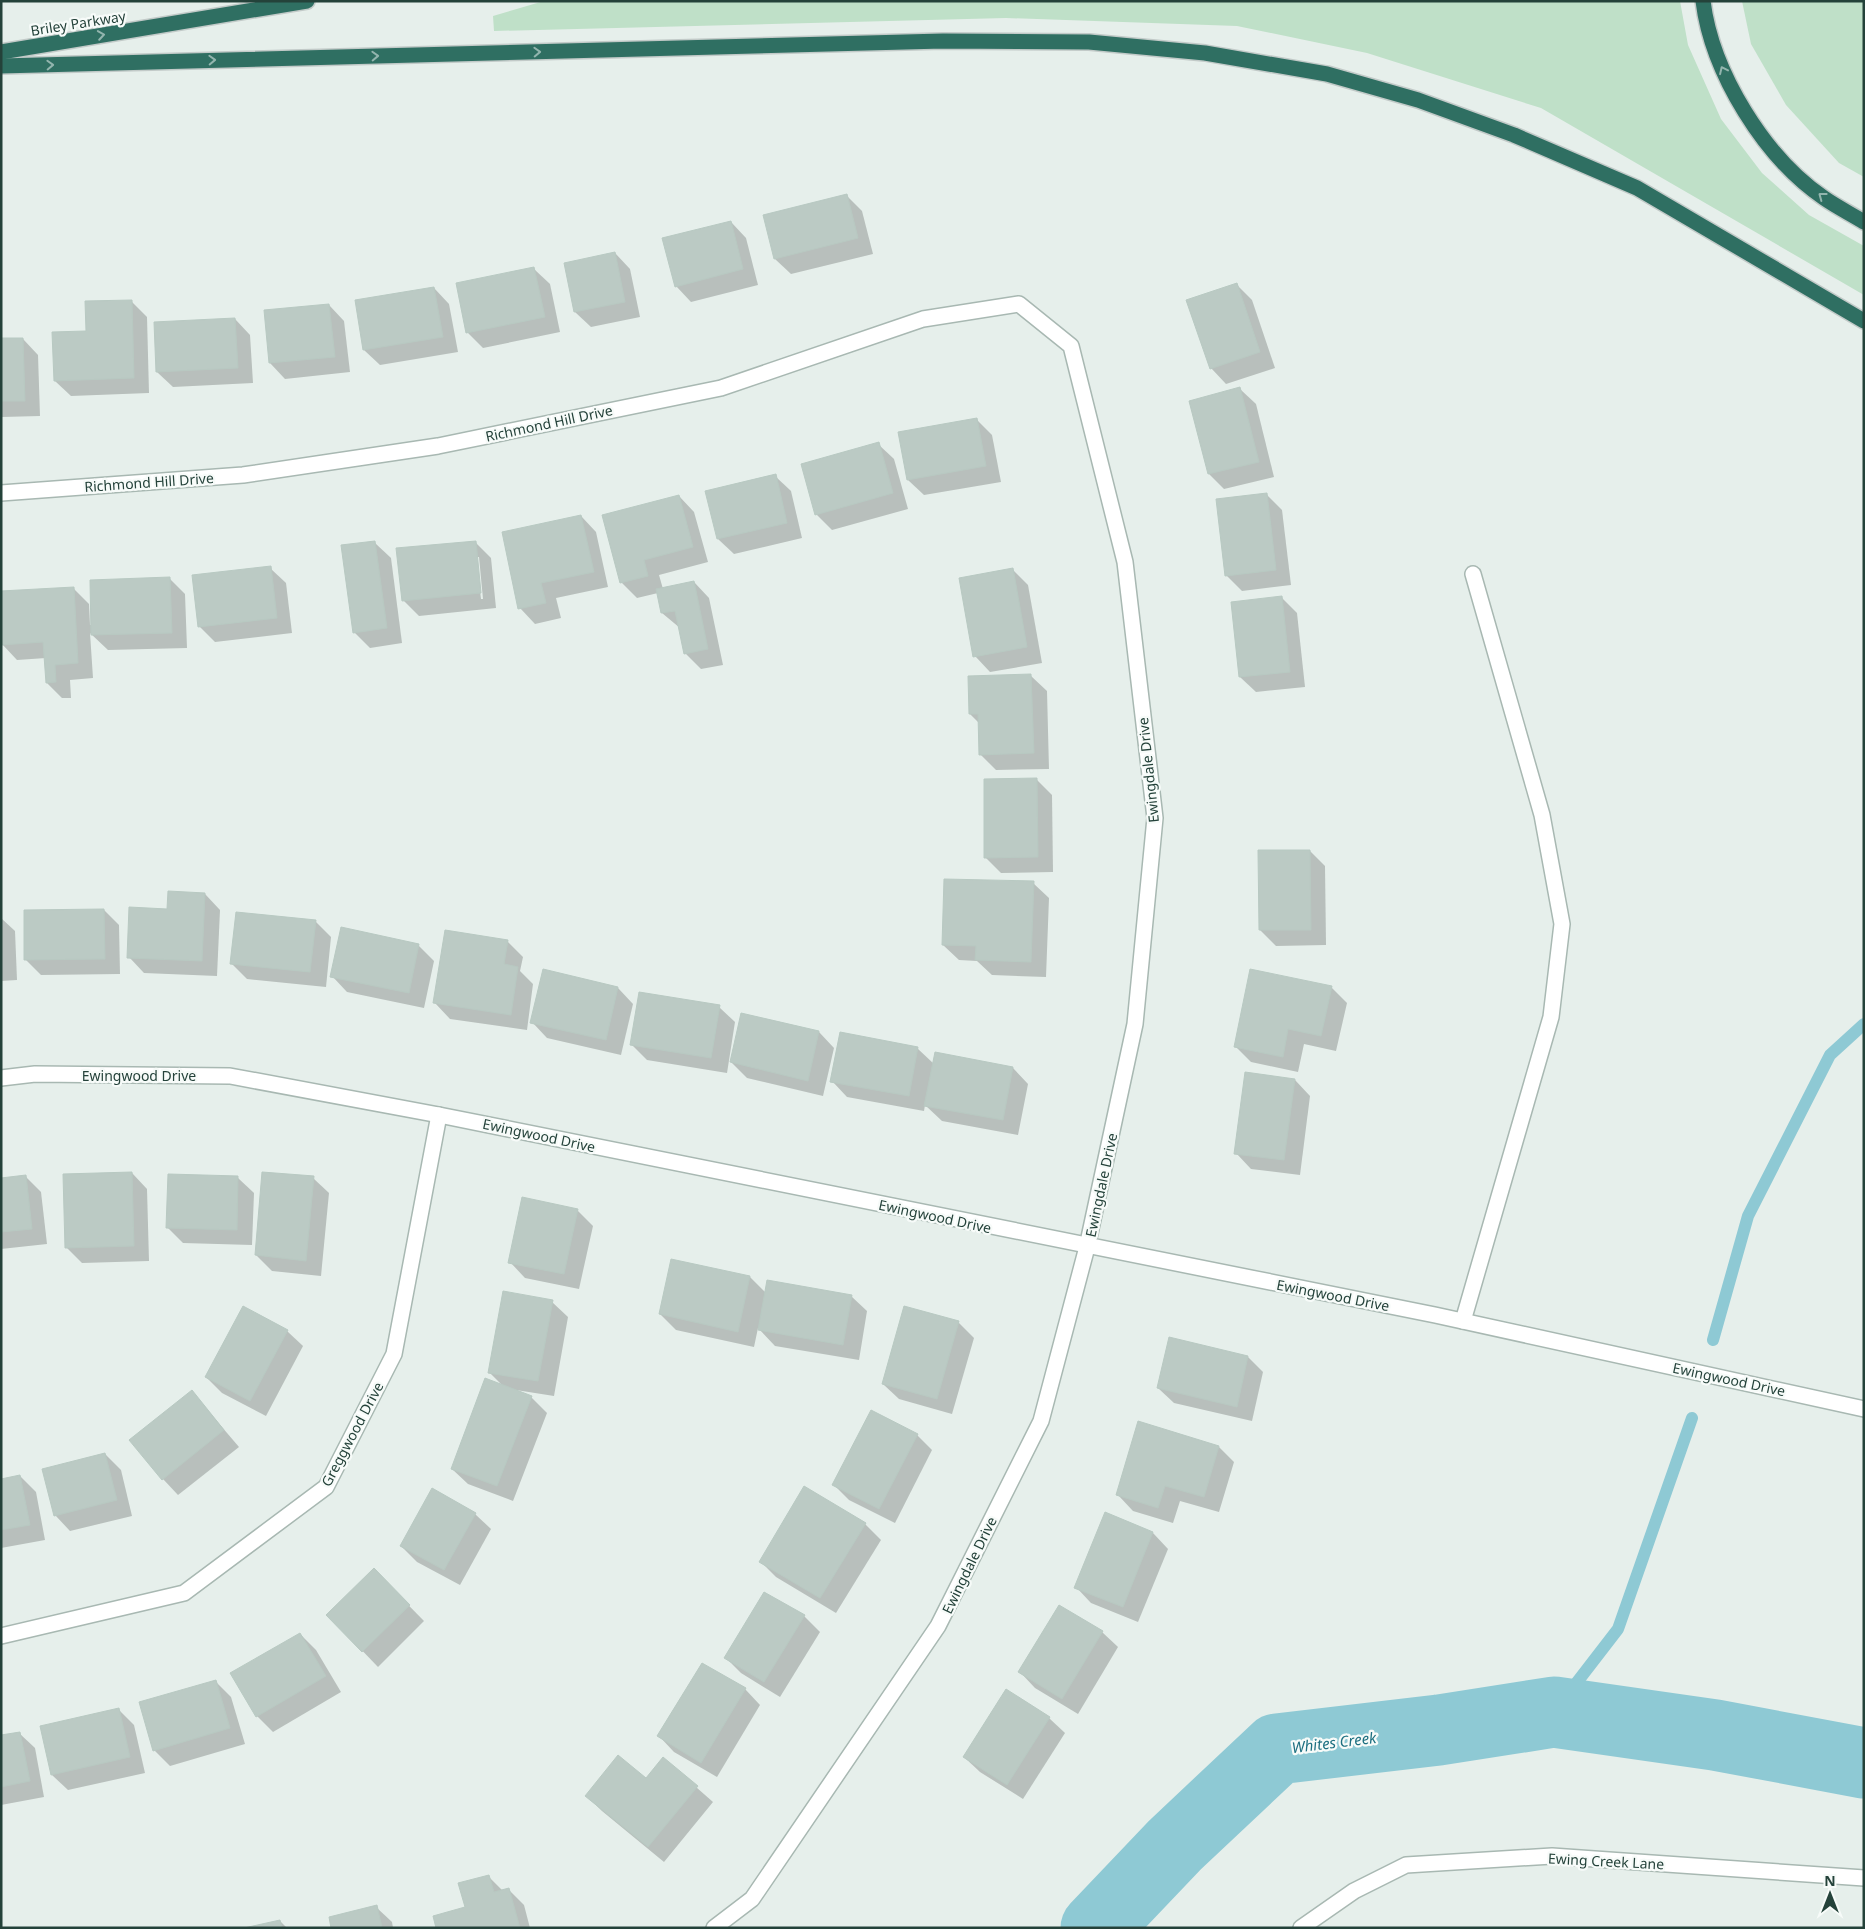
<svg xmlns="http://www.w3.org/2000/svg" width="1865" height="1929" viewBox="0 0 1865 1929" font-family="'Noto Sans',sans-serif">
  <rect width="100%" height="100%" fill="#e6efeb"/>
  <!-- green -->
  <g fill="#bfe0c8">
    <path d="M544,1H1680L1688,45L1721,119L1762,173L1809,215L1864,246V295L1541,108L1367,53L1237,26L1006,18L494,31L493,16Z"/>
    <path d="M1742,1H1864V177L1839,163L1786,105L1751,44Z"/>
  </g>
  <!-- shadow -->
  <g fill="#0003" fill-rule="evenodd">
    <path d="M847,196L862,211L873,254L791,274L775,259L764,216Z"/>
    <path d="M731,222L746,238L758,285L691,302L676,286Z"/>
    <path d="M615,253L630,269L640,317L591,327L575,312L566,264Z"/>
    <path d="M534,269L550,284L560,332L483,348L467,332Z"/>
    <path d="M1236,284L1252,300L1275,368L1226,384L1211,368Z"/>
    <path d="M434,288L449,304L458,352L380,365L364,350Z"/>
    <path d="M131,301L147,317L149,393L71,396L55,381L88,332Z"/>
    <path d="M329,305L344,321L350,372L285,379L270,363Z"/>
    <path d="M235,319L250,335L253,383L173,387L157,372Z"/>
    <path d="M23,339L38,355L40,416L2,417L1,340Z"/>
    <path d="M1240,389L1256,404L1274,477L1224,489L1209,474Z"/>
    <path d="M976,419L992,435L1001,482L924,495L908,480Z"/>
    <path d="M878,444L894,459L908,509L832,530L816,514Z"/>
    <path d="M775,476L791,491L802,538L734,554L718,539Z"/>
    <path d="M1267,495L1282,510L1291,585L1242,591L1226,575Z"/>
    <path d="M679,496L694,512L708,562L659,575L663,589L694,582L709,598L723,665L701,669L685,653L680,628L662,613L658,593L637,598L621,582Z"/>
    <path d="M581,516L596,532L608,587L556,598L561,618L535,624L520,608Z"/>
    <path d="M475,542L491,558L496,608L419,616L403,600ZM476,557H479L483,599H481Z"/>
    <path d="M375,543L391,558L402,643L370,648L354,632Z"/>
    <path d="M270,568L286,583L292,633L215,642L199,626Z"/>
    <path d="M1013,570L1028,585L1042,663L990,672L975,656Z"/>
    <path d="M169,578L185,594L187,648L108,650L90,633L93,678L70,680L71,698H62L47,683L46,658L17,660L2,644L73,588L89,604L90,625H92Z"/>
    <path d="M1282,598L1297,613L1305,687L1256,692L1240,677Z"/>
    <path d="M1031,676L1047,691L1049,769L996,770L980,754L979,723L970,714Z"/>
    <path d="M1036,779L1052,795L1053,872L1001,873L985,857Z"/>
    <path d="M1310,851L1325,866L1326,945L1276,946L1260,930Z"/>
    <path d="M1033,883L1049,898L1046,977L992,975L977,961L959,960L943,945Z"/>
    <path d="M205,894L220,910L217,976L144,973L129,957Z"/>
    <path d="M104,910L119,925L120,974L41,975L25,959Z"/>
    <path d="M1,918L15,931L17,980L1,981Z"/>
    <path d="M315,921L331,937L326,987L247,979L232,964Z"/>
    <path d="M507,941L523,957L520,971L533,984L527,1030L450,1019L435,1003Z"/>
    <path d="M418,945L434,961L424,1008L347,992L332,976Z"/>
    <path d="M1331,987L1347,1003L1336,1051L1304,1044L1298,1072L1251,1062L1235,1046Z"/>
    <path d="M618,988L633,1004L621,1055L547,1038L532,1022Z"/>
    <path d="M719,1007L735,1022L727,1073L647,1060L631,1044Z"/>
    <path d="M819,1032L834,1048L823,1096L747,1078L731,1062Z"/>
    <path d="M917,1048L934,1064L1013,1068L1028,1084L1018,1135L942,1121L925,1105L924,1111L847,1097L832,1081Z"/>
    <path d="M1295,1080L1310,1096L1300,1175L1251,1169L1236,1153Z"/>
    <path d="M132,1173L147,1189L149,1261L82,1263L67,1248Z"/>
    <path d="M25,1176L41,1192L47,1244L1,1249V1179Z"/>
    <path d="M238,1178L254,1193L252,1245L183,1243L167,1227Z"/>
    <path d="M313,1178L329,1193L321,1276L272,1271L256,1255Z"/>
    <path d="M577,1210L593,1226L579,1289L525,1278L510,1262Z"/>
    <path d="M672,1260L750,1277L766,1293L851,1296L867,1311L859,1360L775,1346L758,1328L754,1347L676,1330L660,1314Z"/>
    <path d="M552,1302L568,1317L554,1396L516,1390L531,1397L547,1413L513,1501L468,1484L452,1469L503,1386L489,1372Z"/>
    <path d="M958,1322L974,1338L952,1414L899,1399L883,1384Z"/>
    <path d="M287,1331L303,1346L266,1416L222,1393L206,1377Z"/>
    <path d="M1248,1357L1263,1372L1252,1421L1174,1403L1158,1388Z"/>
    <path d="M192,1392L239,1447L178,1495L163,1479Z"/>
    <path d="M917,1435L932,1450L895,1523L849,1500L834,1485Z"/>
    <path d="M1219,1447L1234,1462L1219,1512L1180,1501L1173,1523L1133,1511L1118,1495Z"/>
    <path d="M105,1454L121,1470L132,1516L70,1531L55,1515Z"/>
    <path d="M20,1476L36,1492L45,1540L1,1548V1480Z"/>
    <path d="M475,1514L491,1529L460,1585L417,1562L401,1546Z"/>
    <path d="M1106,1514L1153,1533L1168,1549L1138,1622L1091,1603L1076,1587Z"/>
    <path d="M865,1524L881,1540L836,1613L776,1577L761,1562Z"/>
    <path d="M374,1570L424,1621L378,1667L328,1615Z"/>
    <path d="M804,1616L820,1632L780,1697L741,1673L726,1658Z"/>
    <path d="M1102,1632L1118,1647L1078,1714L1035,1688L1020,1672Z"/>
    <path d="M300,1634L316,1650L341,1692L273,1732L257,1716Z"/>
    <path d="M216,1682L231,1697L245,1744L170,1766L154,1750Z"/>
    <path d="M745,1689L760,1705L717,1777L674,1752L659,1736Z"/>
    <path d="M1006,1691L1049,1718L1065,1733L1023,1799L980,1772L964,1757Z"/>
    <path d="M119,1710L134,1725L145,1773L68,1790L52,1775Z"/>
    <path d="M19,1733L35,1748L44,1797L1,1805V1736Z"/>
    <path d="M663,1758L713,1802L664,1862L602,1811L587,1796L646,1780Z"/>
    <path d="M488,1876L503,1891L508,1889L524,1905L530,1928H438L467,1908Z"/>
    <path d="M376,1907L392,1922L393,1928H333Z"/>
    <path d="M280,1921L287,1928H250Z"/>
  </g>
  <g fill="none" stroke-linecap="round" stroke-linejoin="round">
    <!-- stream -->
    <g stroke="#8ec9d4" stroke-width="12">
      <path d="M1713,1340L1748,1216L1830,1055L1864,1024"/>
      <path d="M1554,1712L1618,1629L1692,1418"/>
    </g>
    <!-- river -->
    <path stroke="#8ec9d4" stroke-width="71" d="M1096,1928L1175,1845L1277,1749L1439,1730L1554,1712L1715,1735L1864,1763"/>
  </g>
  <!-- building -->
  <g fill="#bbcac4" stroke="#b8c9c2">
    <path d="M847,194L858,238L774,259L763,215Z"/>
    <path d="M731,221L743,269L675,287L662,238Z"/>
    <path d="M615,252L625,302L574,312L564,263Z"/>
    <path d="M534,267L545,317L466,333L456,283Z"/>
    <path d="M1237,283L1260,352L1210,369L1186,300Z"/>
    <path d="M434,287L443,337L363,350L355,300Z"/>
    <path d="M132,300L134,378L54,381L52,332L86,331L85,301Z"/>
    <path d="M329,304L335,357L269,363L264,310Z"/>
    <path d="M235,318L238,368L156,372L154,322Z"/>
    <path d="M1,338H23L25,401H1Z"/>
    <path d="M1240,387L1259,462L1208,474L1189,401Z"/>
    <path d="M977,418L986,466L907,480L898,432Z"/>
    <path d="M879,442L893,493L815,515L801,464Z"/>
    <path d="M776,474L787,523L717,539L705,491Z"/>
    <path d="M1267,493L1276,570L1225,576L1216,499Z"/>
    <path d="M679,495L693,547L644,560L648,576L620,583L602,515Z"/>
    <path d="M581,515L594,572L541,583L546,603L518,609L502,532Z"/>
    <path d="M375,541L387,628L353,633L341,545Z"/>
    <path d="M476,541L481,593L402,601L396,548Z"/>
    <path d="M271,566L277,618L198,627L192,575Z"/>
    <path d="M1013,568L1027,647L973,657L959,578Z"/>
    <path d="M170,577L172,633L91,635L90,580Z"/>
    <path d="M694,581L708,649L684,654L675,611L661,613L656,589Z"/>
    <path d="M74,587L78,663L55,665L56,682L46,683L43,642L1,645V591Z"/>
    <path d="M1282,596L1290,672L1239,677L1231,602Z"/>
    <path d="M1031,674L1034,753L979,755L978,714H969L968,676Z"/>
    <path d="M1037,778L1038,857L984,858V779Z"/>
    <path d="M1258,850H1310L1311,930H1259Z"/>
    <path d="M944,879L1034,881L1031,962L975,960L976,946L942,945Z"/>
    <path d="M168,891L205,893L202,961L127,958L129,907L167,909Z"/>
    <path d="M104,909L105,959L24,960V910Z"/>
    <path d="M236,912L316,920L310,972L230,964Z"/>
    <path d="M341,927L419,944L409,993L330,977Z"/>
    <path d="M445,930L508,940L504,964L518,967L511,1015L433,1003Z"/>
    <path d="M543,969L618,987L606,1040L530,1023Z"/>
    <path d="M1250,969L1332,986L1321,1036L1288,1029L1283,1057L1234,1047Z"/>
    <path d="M639,992L720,1005L711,1058L630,1045Z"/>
    <path d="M741,1013L819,1031L808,1081L730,1062Z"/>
    <path d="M840,1032L918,1047L909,1096L830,1082Z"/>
    <path d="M935,1052L1013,1067L1003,1120L924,1106Z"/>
    <path d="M1245,1072L1295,1079L1284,1160L1234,1154Z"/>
    <path d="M132,1172L134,1246L65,1248L63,1174Z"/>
    <path d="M262,1172L314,1176L306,1261L255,1255Z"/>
    <path d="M168,1174L238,1176L237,1230L166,1228Z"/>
    <path d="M26,1175L32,1229L1,1232V1178Z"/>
    <path d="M522,1197L578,1209L564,1274L508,1263Z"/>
    <path d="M671,1259L750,1276L738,1332L659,1314Z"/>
    <path d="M767,1280L852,1295L843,1345L758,1330Z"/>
    <path d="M503,1291L553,1300L538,1381L488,1373Z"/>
    <path d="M243,1306L288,1330L250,1401L205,1377Z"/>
    <path d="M904,1306L959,1321L937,1399L882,1384Z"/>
    <path d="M1169,1337L1248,1356L1237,1407L1157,1388Z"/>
    <path d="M485,1378L532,1396L497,1486L451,1469Z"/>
    <path d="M192,1390L224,1430L162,1480L129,1440Z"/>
    <path d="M871,1410L918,1434L879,1509L832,1485Z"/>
    <path d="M1138,1421L1219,1446L1204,1497L1165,1486L1158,1508L1116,1495Z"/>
    <path d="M105,1453L117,1500L54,1516L42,1469Z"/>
    <path d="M20,1475L30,1525L1,1530V1479Z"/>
    <path d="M804,1486L866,1523L820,1598L759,1562Z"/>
    <path d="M432,1488L476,1513L444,1570L400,1546Z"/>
    <path d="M1105,1512L1153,1532L1123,1607L1074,1588Z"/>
    <path d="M374,1568L410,1605L362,1652L326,1615Z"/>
    <path d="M764,1592L805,1615L764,1682L724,1658Z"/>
    <path d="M1059,1605L1103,1631L1062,1699L1018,1672Z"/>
    <path d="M300,1633L326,1676L256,1717L230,1673Z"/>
    <path d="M702,1663L746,1688L701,1763L657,1736Z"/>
    <path d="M216,1680L230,1728L153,1751L139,1702Z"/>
    <path d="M1006,1689L1050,1717L1007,1785L963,1757Z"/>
    <path d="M119,1708L130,1757L51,1775L40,1726Z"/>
    <path d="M20,1732L30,1781L1,1787V1735Z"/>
    <path d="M618,1755L646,1778L663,1757L698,1786L648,1847L585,1796Z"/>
    <path d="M489,1875L494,1892L509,1888L520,1928H436L433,1916L465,1907L458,1883Z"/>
    <path d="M377,1905L382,1928H331L329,1917Z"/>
    <path d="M280,1920L282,1928H244Z"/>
  </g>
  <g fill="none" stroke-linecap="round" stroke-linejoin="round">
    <!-- minor casing -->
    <g stroke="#a8b8b2" stroke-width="18">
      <g id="minor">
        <path d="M1,493L243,475L438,446L721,388L923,319L1019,304L1071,346L1125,562L1155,818L1135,1024L1087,1247L1041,1421L938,1626L752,1899L714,1928"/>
        <path d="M1,1078L35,1074L230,1076L439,1115L1435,1315L1864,1409"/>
        <path d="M1463,1321L1551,1017L1562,924L1542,815L1473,574"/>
        <path d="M1,1636L184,1593L326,1487L394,1354L439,1115"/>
        <path d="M1301,1928L1354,1891L1406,1865L1552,1856L1864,1878"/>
      </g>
    </g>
    <!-- highway casing -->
    <g stroke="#c2cac8" stroke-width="18">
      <g id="highway">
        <path d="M1703,1C1712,73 1765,158 1824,198C1837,207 1851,214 1864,222"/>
        <path d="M1,52L307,1"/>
        <path d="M1,66L943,41L1089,42L1205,53L1327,74L1418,100L1514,135L1637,188L1864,321"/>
      </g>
    </g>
    <!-- minor -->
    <use href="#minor" stroke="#fff" stroke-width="15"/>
    <!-- highway -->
    <use href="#highway" stroke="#2f6f62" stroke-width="15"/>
  </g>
  <!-- one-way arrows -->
  <defs><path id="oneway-chevron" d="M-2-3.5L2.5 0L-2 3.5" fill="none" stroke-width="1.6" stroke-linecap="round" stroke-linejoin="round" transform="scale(1.25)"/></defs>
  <g stroke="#93b5ae">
    <use href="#oneway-chevron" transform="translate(101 35) rotate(-9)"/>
    <use href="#oneway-chevron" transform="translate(537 52) rotate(-2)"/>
    <use href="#oneway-chevron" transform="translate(375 56) rotate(-2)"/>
    <use href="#oneway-chevron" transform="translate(212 60) rotate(-2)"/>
    <use href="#oneway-chevron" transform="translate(50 65) rotate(-2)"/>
    <use href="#oneway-chevron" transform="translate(1723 70) rotate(-115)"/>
    <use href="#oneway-chevron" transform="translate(1822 196) rotate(-143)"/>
  </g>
  <g text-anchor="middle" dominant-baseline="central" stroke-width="4.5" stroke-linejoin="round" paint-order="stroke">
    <!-- street labels -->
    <g font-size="14" fill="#24423a" stroke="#f7fbf9">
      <text transform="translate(78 23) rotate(-9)">Briley Parkway</text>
      <text transform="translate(549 423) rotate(-12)">Richmond Hill Drive</text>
      <text transform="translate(149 482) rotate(-4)">Richmond Hill Drive</text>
      <text transform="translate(1148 770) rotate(-96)">Ewingdale Drive</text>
      <text x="139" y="1075">Ewingwood Drive</text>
      <text transform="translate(539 1135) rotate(12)">Ewingwood Drive</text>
      <text transform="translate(1101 1185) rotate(-78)">Ewingdale Drive</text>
      <text transform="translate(935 1216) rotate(12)">Ewingwood Drive</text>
      <text transform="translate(1333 1295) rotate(11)">Ewingwood Drive</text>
      <text transform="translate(1729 1379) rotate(12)">Ewingwood Drive</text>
      <text transform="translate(352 1434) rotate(-62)">Greggwood Drive</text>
      <text transform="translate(969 1565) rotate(-64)">Ewingdale Drive</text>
      <text transform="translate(1606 1861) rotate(3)">Ewing Creek Lane</text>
    </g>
    <!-- water labels -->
    <g font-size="15" font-style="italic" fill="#1c6f80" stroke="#f7fbf9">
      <text transform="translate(1334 1742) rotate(-7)">Whites Creek</text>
    </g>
  </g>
  <!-- border -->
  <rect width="1865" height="1929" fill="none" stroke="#24423a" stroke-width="5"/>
  <!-- north arrow -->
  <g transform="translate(1830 1894)" stroke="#f7fbf9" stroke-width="4" paint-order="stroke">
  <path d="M0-4L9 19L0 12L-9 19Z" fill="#24423a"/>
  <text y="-8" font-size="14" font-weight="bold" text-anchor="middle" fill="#24423a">N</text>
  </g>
</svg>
